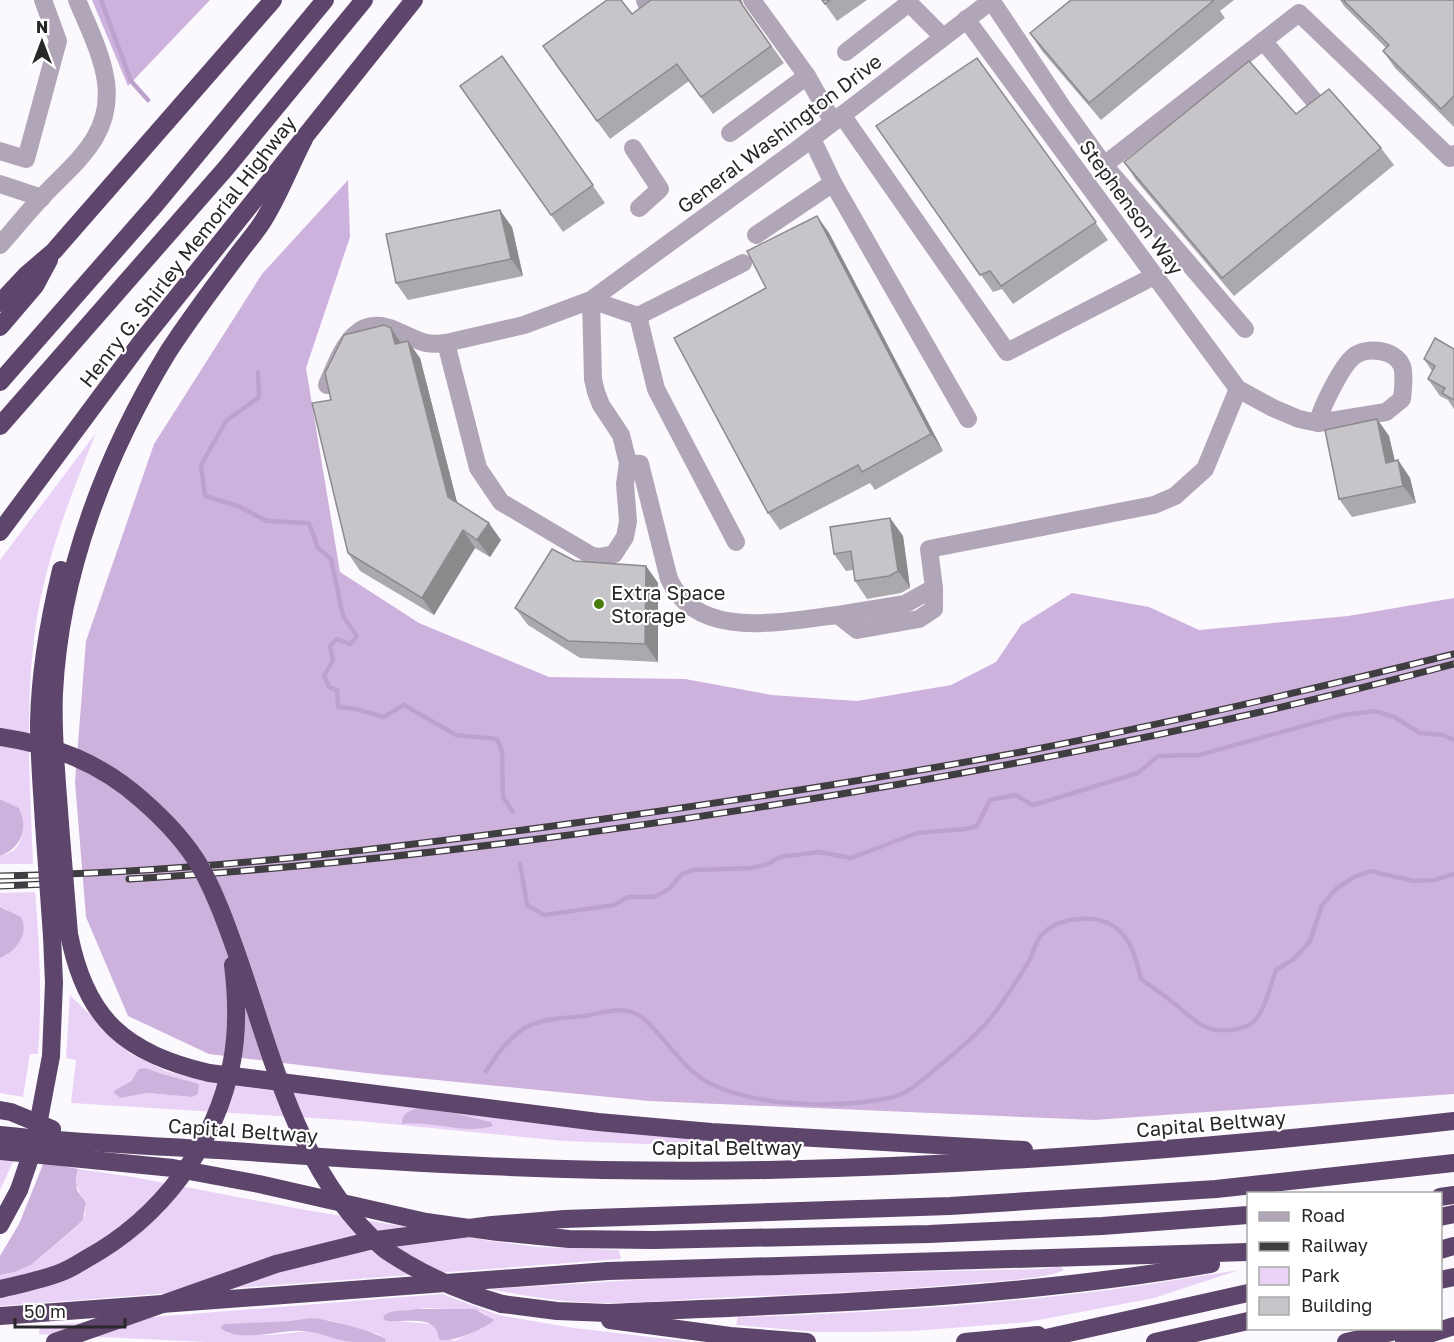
<svg xmlns="http://www.w3.org/2000/svg" width="1454" height="1342" viewBox="0 0 1454 1342" font-family="'Golos Text',sans-serif">
  <rect width="100%" height="100%" fill="#fcf9fe"/>
  <!-- green -->
  <g fill="#e9d2f6" fill-rule="evenodd">
    <path d="M96,433C69,499 42,568 34,639C25,713 30,789 33,864H0V856C4,854 10,853 14,850C25,840 25,820 19,808L0,799V560Z"/>
    <path d="M35,892C40,947 42,1000 38,1054H30L23,1097L0,1093V958L7,955L23,927L6,909L0,907V893Z"/>
    <path d="M70,995L129,1053L166,1071L204,1081L418,1108L402,1124L417,1122L463,1127L491,1122L454,1113L704,1140V1142L698,1144L675,1145L564,1141L360,1121L71,1103L76,1060L66,1058ZM146,1068L159,1073L196,1083L192,1097L147,1093L121,1098V1088Z"/>
    <path d="M0,1160H14L0,1190Z"/>
    <path d="M78,1169L133,1177L306,1210L490,1241L538,1247L619,1250L621,1259L0,1306V1275L15,1272L31,1265L76,1228L85,1215L86,1203C78,1191 74,1184 78,1169Z"/>
    <path d="M1056,1267H1061L1064,1270C1046,1280 988,1281 965,1284C888,1291 811,1294 734,1297C683,1299 631,1305 580,1302C550,1300 520,1295 490,1289L685,1277L1042,1269Z"/>
    <path d="M1239,1270L1154,1298L1028,1322L913,1331L866,1332H818L736,1325L738,1317C848,1314 957,1307 1066,1295C1124,1289 1181,1279 1239,1270Z"/>
    <path d="M442,1294L499,1315L521,1319L574,1328L693,1342H385L386,1340L378,1334L333,1321L310,1318L289,1321L243,1324L226,1333L241,1335H270L310,1331L351,1342H205L39,1334L40,1326ZM428,1308L480,1311L487,1315L483,1328L454,1341L437,1335L435,1327L431,1324L385,1320L399,1311Z"/>
  </g>
  <!-- forest -->
  <g fill="#ceb2de">
    <path d="M92,0H210L128,86Z"/>
    <path d="M348,180L350,237L306,368L340,572L419,623L549,677L685,679L772,695L857,701L951,685L996,662L1021,625L1072,593L1149,607L1199,630L1348,616L1454,598V1094L1095,1120L649,1101L366,1073L209,1054L128,1016L86,917L75,782L86,641L154,444L262,274Z"/>
    <path d="M0,799L19,808C29,829 21,848 0,856Z"/>
    <path d="M0,907L21,917C30,934 15,952 0,958Z"/>
    <path d="M146,1068L159,1073L196,1083L199,1085L198,1094L192,1097L147,1093L121,1098L115,1094L114,1091L131,1081L139,1069Z"/>
    <path d="M418,1108L454,1113L487,1121L491,1122L493,1126C464,1135 431,1120 402,1124C402,1113 409,1111 418,1108Z"/>
    <path d="M44,1162L78,1169L76,1177L77,1190L86,1203L83,1219L76,1227L31,1265L15,1272L0,1275V1256L19,1224Z"/>
    <path d="M415,1309H475L494,1320C484,1330 453,1342 440,1340C437,1335 437,1329 433,1326C426,1318 399,1322 388,1321L385,1320L383,1317C390,1308 405,1312 415,1309Z"/>
    <path d="M310,1318C323,1318 380,1332 386,1340L385,1342C374,1342 363,1342 352,1342C332,1340 315,1329 293,1331C276,1332 233,1342 221,1328L222,1325L225,1324L289,1321Z"/>
  </g>
  <g fill="none" stroke-linecap="round" stroke-linejoin="round">
    <!-- stream -->
    <g stroke="#bea2ce" stroke-width="4.5">
      <path d="M101,0L131,81L148,100"/>
      <path d="M258,372L259,397L226,421L201,465L205,496L238,506L267,521L309,523L318,548L331,559L343,616L357,636L350,644L337,639L330,646L333,660L324,676L329,687L337,690L338,707L356,709L384,717L404,705L456,735L497,739L502,751L503,797L513,812"/>
      <path d="M520,863L527,905L544,915L614,905L628,897H654L669,889L682,874L694,870L752,868L768,864L780,857L819,852L851,858L917,833L966,829L977,826L990,800L1016,795L1032,805L1044,802L1138,773L1158,756L1199,755L1343,715L1375,711L1394,717L1420,733L1443,735L1454,740"/>
      <path d="M486,1071C496,1056 509,1037 525,1028C545,1017 562,1019 582,1016C602,1014 625,1003 643,1018C665,1037 685,1072 711,1084C758,1107 842,1109 893,1097C911,1092 924,1078 938,1067C960,1048 983,1031 999,1007C1009,992 1020,977 1029,961C1033,954 1035,944 1040,937C1055,917 1095,913 1115,927C1131,938 1137,962 1141,979C1151,987 1162,993 1171,1001C1195,1020 1204,1035 1237,1029C1243,1028 1249,1026 1254,1021C1266,1009 1270,985 1276,970L1294,959L1310,941L1322,905L1337,888L1354,877L1370,871L1414,881L1435,880L1454,874"/>
    </g>
    <!-- minor -->
    <g stroke="#b1a5b8" stroke-width="18">
      <path d="M645,0L646,3L650,0"/>
      <path d="M752,0L807,76"/>
      <path d="M991,0L1063,108L1104,165L1245,329"/>
      <path d="M966,19L1238,389L1273,408L1299,419L1318,423L1386,412L1402,399C1403,389 1405,376 1402,366C1395,349 1366,346 1353,357C1342,366 1320,409 1318,423"/>
      <path d="M1263,41L1317,104"/>
      <path d="M846,52L909,3L943,37"/>
      <path d="M842,115L1007,352L1154,276"/>
      <path d="M730,133L807,76L833,122"/>
      <path d="M812,139L833,183L968,419"/>
      <path d="M633,148L660,189L639,208"/>
      <path d="M0,151L26,159L58,41L43,0"/>
      <path d="M1104,165L1299,13L1450,158L1454,154"/>
      <path d="M0,184L42,198"/>
      <path d="M756,235L833,183"/>
      <path d="M0,245C14,229 28,212 42,197C75,162 113,136 106,82C102,54 88,26 77,0"/>
      <path d="M591,300L593,379L596,392L601,405L621,435L628,463L625,484L628,521L625,537L614,554L600,557L592,556L501,502L478,468L446,343L524,325L591,300L798,149L992,0"/>
      <path d="M591,300L638,316L743,263"/>
      <path d="M638,316L656,389L736,542"/>
      <path d="M327,385C341,354 353,311 397,331C419,340 422,346 446,343"/>
      <path d="M628,463L640,464L669,579C698,642 782,621 838,615L857,630L919,619L934,609V588L929,549L1154,505L1175,496L1205,469L1238,389"/>
      <path d="M838,615L905,604L934,588"/>
    </g>
    <!-- highway -->
    <g stroke="#5d456b" stroke-width="18">
      <path d="M0,303L26,275L54,251L273,0"/>
      <path d="M0,327L35,286L49,260"/>
      <path d="M0,382L155,205L325,0"/>
      <path d="M0,426L226,168L364,0"/>
      <path d="M0,532L141,342L414,0"/>
      <path d="M44,824C42,790 39,756 39,722C40,671 49,620 61,570"/>
      <path d="M60,824C57,780 52,736 54,693C60,572 106,454 168,352C190,318 215,285 239,253C248,241 259,229 266,216C281,191 291,164 304,139"/>
      <path d="M69,934C86,1021 126,1053 209,1073L598,1122L711,1132L1024,1150"/>
      <path d="M51,1056L54,983L52,936"/>
      <path d="M0,1110L11,1112L52,1129"/>
      <path d="M0,1135C73,1143 146,1145 219,1150C402,1163 585,1174 768,1170C997,1165 1226,1147 1454,1121"/>
      <path d="M0,1151L173,1168L259,1184L426,1222L498,1232L569,1239L653,1240L929,1234L1102,1226L1248,1215"/>
      <path d="M1440,1197L1454,1195"/>
      <path d="M1440,1217L1454,1214"/>
      <path d="M0,1225L19,1190"/>
      <path d="M1440,1250L1454,1246"/>
      <path d="M1440,1280L1454,1277"/>
      <path d="M502,1304L557,1311L608,1313C810,1304 1011,1299 1211,1264"/>
      <path d="M0,1316L608,1271L1248,1252"/>
      <path d="M610,1320L730,1336L807,1342"/>
      <path d="M965,1342L1038,1335"/>
      <path d="M1028,1342L1248,1293"/>
      <path d="M1155,1342L1248,1321"/>
      <path d="M1346,1342L1410,1328"/>
      <path d="M1404,1342L1454,1326"/>
    </g>
    <!-- rail casing -->
    <g stroke="#3e3d3f" stroke-width="7">
      <g id="rail">
        <path d="M0,876C185,873 370,851 553,826C709,805 865,781 1021,752C1166,724 1310,690 1454,654"/>
        <path d="M129,879C344,866 559,839 773,805C1002,769 1230,724 1454,664"/>
        <path d="M0,886L69,883"/>
      </g>
    </g>
    <!-- rail -->
    <use href="#rail" stroke="#fff" stroke-width="4.5" stroke-dasharray="14" stroke-linecap="butt"/>
    <!-- highway-bridge -->
    <g stroke="#5d456b" stroke-width="18">
      <path d="M0,737C54,745 101,763 142,800C165,820 186,842 201,868C217,897 228,929 239,960C274,1061 299,1175 383,1248C390,1254 399,1258 406,1263C437,1281 468,1294 502,1304"/>
      <path d="M44,824L52,936"/>
      <path d="M60,824L69,934"/>
      <path d="M19,1190L34,1146L51,1056"/>
      <path d="M0,1289C21,1284 42,1280 62,1272C70,1269 78,1264 86,1259C161,1218 216,1145 232,1061C238,1029 237,997 233,965"/>
      <path d="M55,1342L276,1264L369,1241L492,1225L564,1219L950,1206L1216,1189L1454,1163"/>
    </g>
  </g>
  <!-- wall -->
  <g fill="#aca9ae">
    <path d="M651,0H742L743,6L784,63L713,114L689,81L610,139L555,64L632,14Z"/>
    <path d="M822,0H867L837,21Z"/>
    <path d="M1071,0H1234L1220,11L1225,18L1101,120L1042,51L1030,33Z"/>
    <path d="M1340,0H1454V127L1395,68L1383,51L1386,48L1344,6Z"/>
    <path d="M502,56L605,203L563,232L460,86Z"/>
    <path d="M977,58L1108,240L1013,304L1002,289L993,292L876,126Z"/>
    <path d="M1296,114L1381,148L1394,165L1234,296L1136,180L1124,162Z"/>
    <path d="M817,216L829,233L943,451L875,490L870,483L780,530L768,513L766,288Z"/>
    <path d="M512,227L523,276L408,300L396,283Z"/>
    <path d="M391,328L401,343L420,358L457,502L501,540L490,557L475,548L434,615L360,571L348,553L331,400Z"/>
    <path d="M1454,349V409L1448,400L1440,396L1428,379L1432,371L1424,359Z"/>
    <path d="M1377,419L1389,436L1395,461L1398,460L1410,478L1416,503L1352,517L1339,499Z"/>
    <path d="M890,518L903,536L910,588L901,593L867,599L855,581L853,570L846,571L834,554Z"/>
    <path d="M575,561L646,566L658,583V662L580,658L528,625L515,608Z"/>
  </g>
  <!-- shaded-wall -->
  <g fill="#8c8a8d">
    <path d="M500,210L512,227L523,276L511,259Z"/>
    <path d="M817,216L829,233L943,451L931,434Z"/>
    <path d="M391,328L403,346L395,344Z"/>
    <path d="M408,341L420,358L460,514L448,497Z"/>
    <path d="M1377,419L1389,436L1399,480L1386,463Z"/>
    <path d="M1398,460L1410,478L1416,503L1403,486Z"/>
    <path d="M890,518L903,536L910,588L898,571Z"/>
    <path d="M489,523L501,540L490,557L477,540Z"/>
    <path d="M463,530L475,548L434,615L422,598Z"/>
    <path d="M646,566L658,583V662L645,644Z"/>
  </g>
  <!-- building -->
  <g fill="#c8c5ca" stroke="#8c8a8d" stroke-width="1.5">
    <path d="M607,0H621L632,14L651,0H739L771,46L701,97L677,64L597,121L543,46Z"/>
    <path d="M822,0H830L825,4Z"/>
    <path d="M1071,0H1212L1213,1L1089,103L1030,33Z"/>
    <path d="M1343,0H1454V96L1441,109L1383,51L1389,45Z"/>
    <path d="M502,56L593,185L551,215L460,86Z"/>
    <path d="M977,58L1096,222L1001,286L990,271L980,275L876,126Z"/>
    <path d="M1249,61L1296,114L1329,89L1381,148L1222,278L1124,162Z"/>
    <path d="M500,210L511,259L396,283L386,234Z"/>
    <path d="M817,216L931,434L862,472L858,465L768,513L674,338L766,288L747,251Z"/>
    <path d="M384,325L391,328L395,344L408,341L448,497L489,523L477,540L463,530L422,598L348,553L312,403L331,400L325,373L344,335Z"/>
    <path d="M1435,338L1454,349V400L1442,393L1445,388L1428,379L1435,366L1424,359Z"/>
    <path d="M1377,419L1386,463L1398,460L1403,486L1339,499L1325,430Z"/>
    <path d="M890,518L898,571L889,576L855,581L851,551L834,554L830,527Z"/>
    <path d="M552,549L575,561L646,566L645,644L568,641L515,608Z"/>
  </g>
  <!-- markers -->
  <circle fill="#487c0d" stroke="#fff" stroke-width="2" cx="599" cy="604" r="6"/>
  <g text-anchor="middle" dominant-baseline="central" stroke-width="4.5" stroke-linejoin="round" paint-order="stroke">
    <!-- street labels -->
    <g font-size="20" fill="#282729" stroke="#fff">
      <text transform="translate(779 133) rotate(-37)">General Washington Drive</text>
      <text transform="translate(1132 207) rotate(54)">Stephenson Way</text>
      <text transform="translate(187 251) rotate(-52)">Henry G. Shirley Memorial Highway</text>
      <text transform="translate(1211 1123) rotate(-5)">Capital Beltway</text>
      <text transform="translate(243 1130) rotate(4)">Capital Beltway</text>
      <text x="727" y="1147">Capital Beltway</text>
    </g>
    <!-- poi labels -->
    <g font-size="20" fill="#282729" stroke="#fff" text-anchor="start">
      <text x="611" y="592">Extra Space<tspan x="611" dy="23">Storage</tspan></text>
    </g>
  </g>
  <!-- legend -->
  <rect x="1247" y="1192" width="195" height="138" fill="#ffffff" stroke="#a9a9a9" stroke-width="1.5"/>
  <rect x="1259" y="1212" width="30" height="9" fill="#b1a5b8" stroke="#a9a9a9" stroke-width="1.5"/>
  <text x="1301" y="1222" font-size="18" fill="#282729">Road</text>
  <rect x="1259" y="1242" width="30" height="9" fill="#3e3d3f" stroke="#a9a9a9" stroke-width="1.5"/>
  <text x="1301" y="1252" font-size="18" fill="#282729">Railway</text>
  <rect x="1259" y="1267" width="30" height="18" fill="#e9d2f6" stroke="#a9a9a9" stroke-width="1.5"/>
  <text x="1301" y="1282" font-size="18" fill="#282729">Park</text>
  <rect x="1259" y="1297" width="30" height="18" fill="#c8c5ca" stroke="#a9a9a9" stroke-width="1.5"/>
  <text x="1301" y="1312" font-size="18" fill="#282729">Building</text>
  <!-- north arrow -->
  <g transform="translate(42 42)" stroke="#ffffff" stroke-width="4.5" paint-order="stroke">
  <path d="M0-4.5L10 22L0 15L-10 22Z" fill="#282729"/>
  <text y="-9" font-size="16" font-weight="bold" text-anchor="middle" fill="#282729">N</text>
  </g>
  <!-- scale -->
  <path d="M15 1318v9h110v-9" fill="none" stroke="#282729" stroke-width="3"/>
  <text x="24" y="1318" font-size="18" fill="#282729" stroke="#ffffff" stroke-width="4.5" paint-order="stroke">50 m</text>
</svg>
